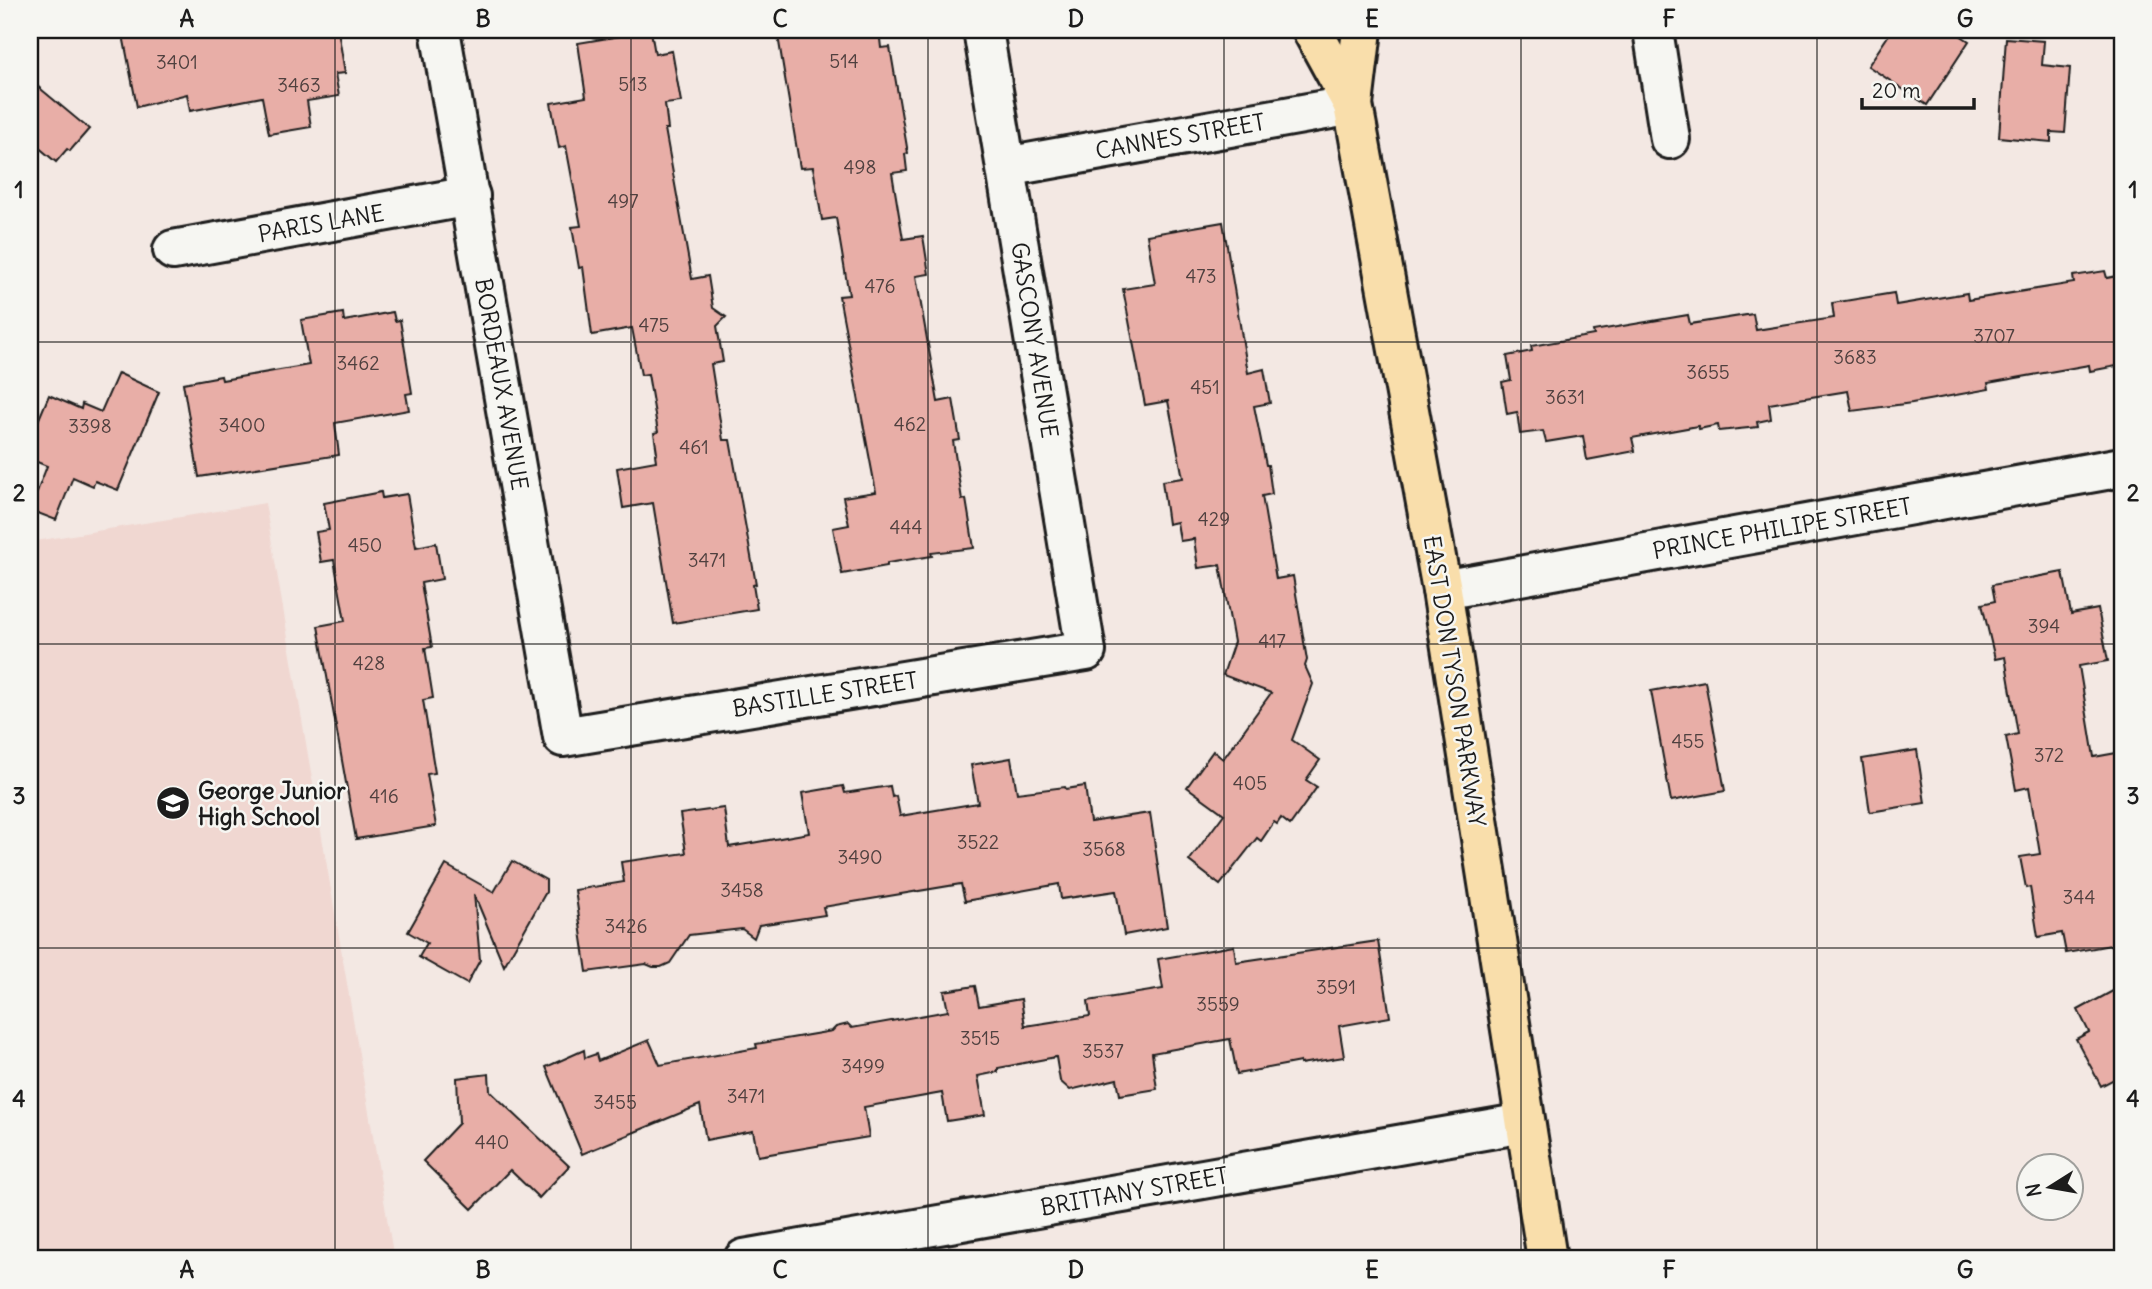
<svg xmlns="http://www.w3.org/2000/svg" width="2152" height="1289" viewBox="0 0 2152 1289" font-family="Delius,sans-serif">
  <rect width="100%" height="100%" fill="#f3e8e3"/>
  <filter id="ink" filterUnits="userSpaceOnUse"><feTurbulence type="fractalNoise" baseFrequency=".0143" numOctaves="2"/><feDisplacementMap in="SourceGraphic" scale="14" xChannelSelector="R" yChannelSelector="G"/><feConvolveMatrix kernelMatrix="1 2 1 2 8 2 1 2 1" color-interpolation-filters="sRGB"/></filter>
  <g filter="url(#ink)">
    <!-- built -->
    <path fill="#f0d7d1" d="M265,503L394,1259H30V542Z"/>
    <!-- building -->
    <g fill="#e8aea7" stroke="#1c1c1c" stroke-width="2">
      <path d="M122,30H338L345,73L335,74L339,96L307,101L311,127L269,134L262,97L190,111L187,94L137,107Z"/>
      <path d="M777,30H879L881,48L890,47L908,153L905,154L907,171L892,173L903,239L923,236L929,274L916,276L938,402L953,399L960,440L953,441L962,500L966,499L974,548L931,553L932,556L887,563V566L842,574L833,528L849,525L843,497L876,492L839,296L849,295L836,218L822,220L813,167L800,168Z"/>
      <path d="M1892,30H1952L1969,41L1927,105L1868,66Z"/>
      <path d="M651,31L655,54L672,51L681,102L665,104L668,129H665L692,279L708,276L713,308L726,317L717,326L723,362L711,364L723,440H730L756,584L753,585L757,609L673,623L653,503L623,508L617,468L656,461L655,454L657,453L654,433L658,432L648,374L641,375L632,328L592,335L583,267L579,268L572,227L581,226L566,146L559,148L551,103L586,97L578,43Z"/>
      <path d="M2006,38L2044,41L2042,65L2070,68L2065,133L2051,132V142L1999,137Z"/>
      <path d="M30,80L89,129L70,151L67,149L56,162L30,140Z"/>
      <path d="M1223,222L1248,373L1264,369L1270,403L1254,406L1266,465H1268L1272,494L1262,496L1276,579L1293,576L1307,660L1305,666L1313,684L1292,740L1320,760L1306,780L1317,787L1290,825L1281,818L1277,824L1274,822L1261,841L1257,838L1220,885L1189,861L1224,814L1187,787L1213,751L1223,759L1271,693L1223,675L1234,642L1220,565L1198,568L1194,539L1180,541L1177,522L1168,524L1162,481L1183,478L1168,401L1145,405L1123,289L1155,284L1147,235Z"/>
      <path d="M2105,271L2107,278L2122,275V365L2090,371L2089,365L1988,383L1989,389L1912,403L1852,411L1848,391L1769,404L1771,419L1757,422L1758,427L1719,431L1718,425L1699,429L1698,426L1632,438L1635,451L1587,460L1583,436L1546,442L1543,431L1520,434L1517,412L1507,414L1502,382L1511,380L1507,356L1532,351L1531,346L1594,335L1593,331L1688,315L1690,324L1753,314L1756,330L1834,318L1832,303L1894,293L1896,305L1967,293L1968,300L2074,283L2073,276Z"/>
      <path d="M393,312L395,321L400,320L412,393L406,394L409,410L335,423L339,455L199,477L183,383L221,376L222,380L309,365L301,320L343,313L344,321Z"/>
      <path d="M118,373L159,392L118,490L95,481L93,486L73,477L56,520L30,510L47,466L30,459V440L49,395L81,409L82,404L101,412Z"/>
      <path d="M381,492L382,498L407,494L416,547L436,543L442,579L421,583L432,647L425,648L433,698L423,700L435,773L427,774L436,826L356,839L318,626L345,621L334,560L321,562L316,532L329,530L324,503Z"/>
      <path d="M2063,572L2071,614L2098,609L2108,661L2079,666L2094,757L2122,752V943L2066,953L2062,933L2038,937L2030,887L2026,888L2020,857L2040,854L2029,787L2016,790L2006,737L2018,734L2005,657L1995,659L1982,604L1995,601L1992,585Z"/>
      <path d="M1705,681L1725,791L1671,801L1651,691Z"/>
      <path d="M1917,750L1925,803L1870,812L1862,759Z"/>
      <path d="M1011,758L1017,793L1065,787L1066,789L1085,786L1090,822L1150,813L1167,927L1124,935L1116,891L1061,899L1059,884L965,901L961,884L823,907L825,915L759,925L754,938L742,929L689,935L670,963L661,967H653L646,964L587,972L575,890L624,882L621,862L686,853L680,814L724,808L729,847L809,833L802,793L843,786L845,793L890,786L892,797L896,796L900,816L978,803L971,765Z"/>
      <path d="M512,861L546,880V892L504,966L474,894L480,960L467,984L419,957L427,943L408,932L446,865L494,892Z"/>
      <path d="M1378,941L1390,1017L1339,1026L1344,1057L1300,1064V1062L1237,1074L1230,1039L1152,1053L1157,1089L1120,1095L1117,1079L1070,1090L1060,1081L1056,1057L998,1068V1072L978,1076L985,1115L947,1121L942,1093L864,1107L869,1137L758,1156L753,1131L706,1140L700,1105L582,1154L546,1067L584,1050L585,1058L596,1054L598,1061L649,1040L660,1065L757,1048L756,1044L832,1031L836,1027L848,1024L852,1028L948,1011L944,991L975,986L979,1006L1021,999L1025,1026L1090,1016L1088,1001L1163,989L1158,959L1234,946L1236,962Z"/>
      <path d="M2122,986V1075L2101,1086L2076,1039L2089,1032L2078,1010Z"/>
      <path d="M489,1074L490,1091L569,1166L539,1198L510,1170L472,1209L423,1161L459,1123L457,1078Z"/>
    </g>
    <g fill="none" stroke-linecap="round" stroke-linejoin="round">
      <!-- minor casing -->
      <g stroke="#1c1c1c" stroke-width="44">
        <g id="minor">
          <path d="M440,30L563,737L1086,651L983,30"/>
          <path d="M1653,30L1670,139"/>
          <path d="M1006,167L1353,105"/>
          <path d="M173,250L470,196"/>
          <path d="M1442,590L2122,467"/>
          <path d="M744,1259L1524,1123"/>
        </g>
      </g>
      <!-- major casing -->
      <g stroke="#1c1c1c" stroke-width="44">
        <g id="major">
          <path d="M1312,30L1353,105"/>
          <path d="M1362,30L1353,105L1442,590L1547,1259"/>
        </g>
      </g>
      <!-- minor -->
      <use href="#minor" stroke="#f6f6f2" stroke-width="38"/>
      <!-- major -->
      <use href="#major" stroke="#f9deab" stroke-width="38"/>
    </g>
  </g>
  <!-- grid -->
  <path fill="none" stroke="#1c1c1c" stroke-width="2" stroke-opacity="0.55" d="M335,30V1259M631,30V1259M928,30V1259M1224,30V1259M1521,30V1259M1817,30V1259M30,342H2122M30,644H2122M30,948H2122"/>
  <!-- icons -->
  <defs>
    <g id="school-disc" transform="scale(1.75)"><circle r="9.5" fill="#1c1c1c" stroke="#f6f6f2"/><path d="M0-5L7-2L0 1L-7-2ZM-4 1L0 2.5L4 1V4Q0 6-4 4Z" fill="#fff"/></g>
  </defs>
  <g fill-rule="evenodd">
    <use href="#school-disc" x="173" y="803"/>
  </g>
  <g text-anchor="middle" dominant-baseline="central" stroke-width="5" stroke-linejoin="round" paint-order="stroke">
    <!-- number labels -->
    <g font-size="19" fill="#4f403f">
      <text x="844" y="61">514</text>
      <text x="177" y="62">3401</text>
      <text x="633" y="84">513</text>
      <text x="299" y="85">3463</text>
      <text x="860" y="167">498</text>
      <text x="623" y="201">497</text>
      <text x="1201" y="276">473</text>
      <text x="880" y="286">476</text>
      <text x="654" y="325">475</text>
      <text x="1994" y="336">3707</text>
      <text x="1855" y="357">3683</text>
      <text x="358" y="363">3462</text>
      <text x="1708" y="372">3655</text>
      <text x="1205" y="387">451</text>
      <text x="1565" y="397">3631</text>
      <text x="910" y="424">462</text>
      <text x="242" y="425">3400</text>
      <text x="90" y="426">3398</text>
      <text x="694" y="447">461</text>
      <text x="1214" y="519">429</text>
      <text x="906" y="527">444</text>
      <text x="365" y="545">450</text>
      <text x="707" y="560">3471</text>
      <text x="2044" y="626">394</text>
      <text x="1272" y="641">417</text>
      <text x="369" y="663">428</text>
      <text x="1688" y="741">455</text>
      <text x="2049" y="755">372</text>
      <text x="1250" y="783">405</text>
      <text x="384" y="796">416</text>
      <text x="978" y="842">3522</text>
      <text x="1104" y="849">3568</text>
      <text x="860" y="857">3490</text>
      <text x="742" y="890">3458</text>
      <text x="2079" y="897">344</text>
      <text x="626" y="926">3426</text>
      <text x="1336" y="987">3591</text>
      <text x="1218" y="1004">3559</text>
      <text x="980" y="1038">3515</text>
      <text x="1103" y="1051">3537</text>
      <text x="863" y="1066">3499</text>
      <text x="746" y="1096">3471</text>
      <text x="615" y="1102">3455</text>
      <text x="492" y="1142">440</text>
    </g>
    <!-- street labels -->
    <g font-size="23" fill="#1c1c1c" stroke="#f6f6f2">
      <text transform="translate(1180 136) rotate(-10)">CANNES STREET</text>
      <text transform="translate(321 223) rotate(-10)">PARIS LANE</text>
      <text transform="translate(1035 340) rotate(81)">GASCONY AVENUE</text>
      <text transform="translate(502 384) rotate(80)">BORDEAUX AVENUE</text>
      <text transform="translate(1782 528) rotate(-10)">PRINCE PHILIPE STREET</text>
      <text transform="translate(1455 681) rotate(81)">EAST DON TYSON PARKWAY</text>
      <text transform="translate(825 694) rotate(-9)">BASTILLE STREET</text>
      <text transform="translate(1134 1191) rotate(-10)">BRITTANY STREET</text>
    </g>
    <!-- poi labels -->
    <g font-size="23" font-weight="bold" fill="#1c1c1c" stroke="#f6f6f2" text-anchor="start">
      <text x="198" y="790">George Junior<tspan x="198" dy="26">High School</tspan></text>
    </g>
  </g>
  <!-- margin -->
  <rect width="2152" height="1289" fill="none" stroke="#f6f6f2" stroke-width="77"/>
  <!-- north arrow -->
  <g transform="translate(2050 1187) rotate(259)"><circle r="33" fill="#f6f6f2" stroke="#9f9f9c" stroke-width="2"/>
  <path d="M0-5L12 26L0 18L-12 26Z" fill="#1c1c1c"/>
  <text y="-10" font-size="19" font-weight="bold" text-anchor="middle" fill="#1c1c1c">N</text>
  </g>
  <!-- scale -->
  <path d="M1862 98v10h112v-10" fill="none" stroke="#1c1c1c" stroke-width="3.5"/>
  <text x="1872" y="98" font-size="21" fill="#1c1c1c" stroke="#f6f6f2" stroke-width="5" paint-order="stroke">20 m</text>
  <rect x="38" y="38" width="2076" height="1212" fill="none" stroke="#1c1c1c" stroke-width="2.5"/>
  <g font-size="23" text-anchor="middle" font-weight="bold" fill="#1c1c1c">
    <text x="187" y="27">A</text>
    <text x="483" y="27">B</text>
    <text x="780" y="27">C</text>
    <text x="1076" y="27">D</text>
    <text x="1372" y="27">E</text>
    <text x="1669" y="27">F</text>
    <text x="1965" y="27">G</text>
    <text x="19" y="198">1</text>
    <text x="2133" y="198">1</text>
    <text x="19" y="501">2</text>
    <text x="2133" y="501">2</text>
    <text x="19" y="804">3</text>
    <text x="2133" y="804">3</text>
    <text x="19" y="1107">4</text>
    <text x="2133" y="1107">4</text>
    <text x="187" y="1278">A</text>
    <text x="483" y="1278">B</text>
    <text x="780" y="1278">C</text>
    <text x="1076" y="1278">D</text>
    <text x="1372" y="1278">E</text>
    <text x="1669" y="1278">F</text>
    <text x="1965" y="1278">G</text>
  </g>
</svg>
